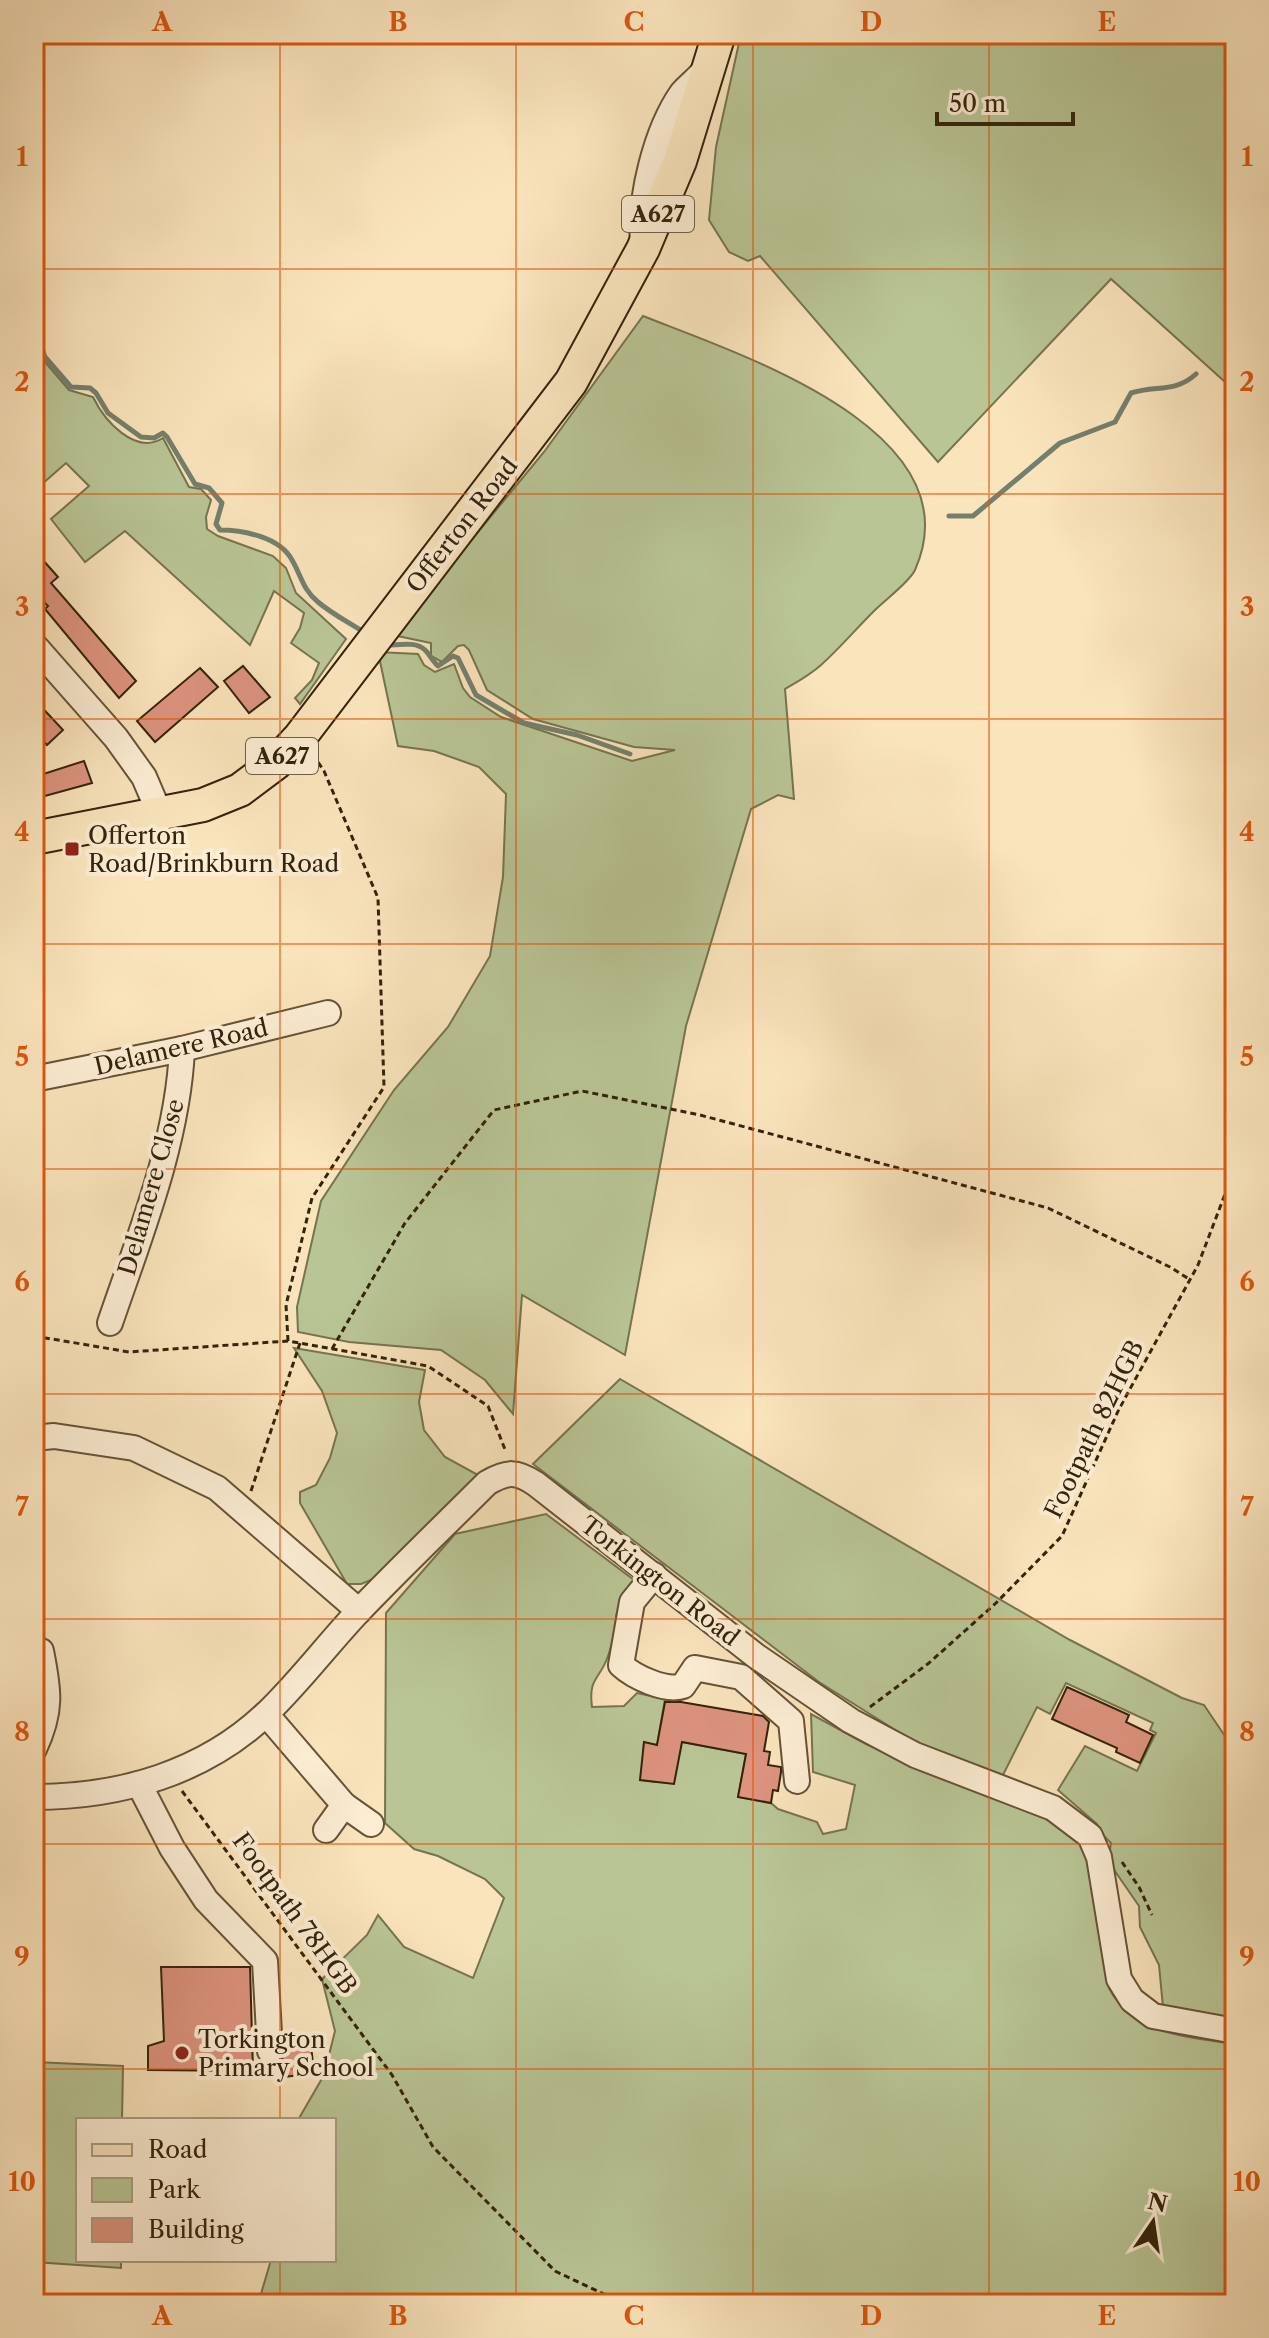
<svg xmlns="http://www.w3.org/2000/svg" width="1269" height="2338" viewBox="0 0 1269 2338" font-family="'Libre Caslon Text',serif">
  <rect width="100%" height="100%" fill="#fae4bc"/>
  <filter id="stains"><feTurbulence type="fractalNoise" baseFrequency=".0025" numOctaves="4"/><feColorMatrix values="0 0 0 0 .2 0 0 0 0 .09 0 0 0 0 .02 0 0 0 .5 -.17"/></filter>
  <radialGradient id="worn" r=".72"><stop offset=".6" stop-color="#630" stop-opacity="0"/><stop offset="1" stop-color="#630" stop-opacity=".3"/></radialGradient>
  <!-- green -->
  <g fill="#b9c595" stroke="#767450" stroke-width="2">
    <path d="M741,34H1235V391L1111,279L938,462L760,256L748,261L729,252L709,220L716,147Z"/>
    <path d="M643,316C736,353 977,430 915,570C909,583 883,601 872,613C855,630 839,649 821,665C810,675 797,682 785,689L794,799L778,795L751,809L686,1026L625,1355L522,1295L513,1414L485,1380L441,1350L349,1342L298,1332L297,1307L321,1201L394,1090L448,1027L490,956L503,877L506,794L479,767L434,751L398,746L378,652L418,654L424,665L435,672L454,664L463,688L470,697L501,717L632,761L675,750L634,747L533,719L487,690L469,650L464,645L458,646L442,662L431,656V643L393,635L544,452Z"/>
    <path d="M34,349L69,390L93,397C104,420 135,456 163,438L189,487L201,489L211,500L206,517L207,529L218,536L273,556L286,568L296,593L346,639L300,704L295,698L312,680L319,663L291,643L300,628L304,613L274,591L250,645L125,531L85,562L51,519L89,486L66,463L34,491Z"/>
    <path d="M294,1348L425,1370L419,1402L424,1430L445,1457L478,1475L376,1578L361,1584H347L300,1503V1492L316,1485L330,1458L337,1433L322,1391Z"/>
    <path d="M620,1379L1070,1640L1182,1698L1204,1705L1235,1751V2021L1163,2007L1159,1965L1140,1927L1139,1906L1108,1861L1111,1843L1096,1828L1097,1824L1058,1790L1085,1746L1137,1771L1156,1733L1150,1730L1153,1723L1066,1683L1050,1714L1037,1707L1003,1775L916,1743L819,1682L533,1464Z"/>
    <path d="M546,1514L634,1580C609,1609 620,1624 608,1656C600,1680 588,1677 592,1707L624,1706L637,1693L665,1699L657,1745L644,1743L641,1780L655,1782L682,1742L746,1754L738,1797L771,1803L778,1809L817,1822L823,1834L846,1829L855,1785L813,1772L811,1714L866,1744L920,1768L1058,1819L1092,1855L1109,1988C1133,2035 1189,2037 1235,2044V2304H258L271,2260H334V2120H298L324,2075L335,2031L322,1979L367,1935L378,1915L404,1947L473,1978L504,1898L485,1879L438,1856L414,1849L385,1823L386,1613L455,1534Z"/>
    <path d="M34,2062L123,2066L122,2120H78V2260H121V2268L34,2262Z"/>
  </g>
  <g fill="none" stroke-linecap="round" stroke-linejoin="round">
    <!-- stream -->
    <g stroke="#74806d" stroke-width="5">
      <path d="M34,326L45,357L71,387L90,388L96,393L108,413L141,437L154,438L163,433L167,437L195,484L209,488L222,503L216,524L220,530C243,530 280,537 292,560C301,575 303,590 318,602C332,614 350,623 365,633"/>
      <path d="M949,516H973L1060,443L1115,422L1131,393C1157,385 1175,393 1196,374"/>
      <path d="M384,645C395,646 415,640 425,650C429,654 433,661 438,666L453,656L458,658L476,695L524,723L577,735L630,754"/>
    </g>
  </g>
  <!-- building -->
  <g fill="#dd937e" stroke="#34220b" stroke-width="2">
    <path d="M34,550L58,577L51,583L136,681L119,698L45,609L48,606L34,592Z"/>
    <path d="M243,666L270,697L249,713L224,681Z"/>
    <path d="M200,668L218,687L155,742L137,721Z"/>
    <path d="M34,699L63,730L47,745L34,731Z"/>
    <path d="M84,761L92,783L34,799V777Z"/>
    <path d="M1067,1687L1129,1715L1126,1722L1153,1735L1140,1763L1116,1752L1117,1748L1052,1719Z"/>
    <path d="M665,1702H681L763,1716L769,1722L764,1751L770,1752L768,1765L781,1767V1772L778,1791L773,1790L771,1803L738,1797L746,1754L682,1742L674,1784L640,1780L644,1742L657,1745Z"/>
    <path d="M161,1967H250L253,2071L148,2070V2046L164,2041Z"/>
    <path d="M311,2045L314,2073L284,2077L282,2060L285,2048Z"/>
  </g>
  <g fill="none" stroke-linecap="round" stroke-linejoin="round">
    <!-- minor casing -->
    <g stroke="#665237" stroke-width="28">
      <g id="minor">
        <path d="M643,243C639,198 656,130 682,93C690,84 701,76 708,66"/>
        <path d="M34,645L116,738L144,777L159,812"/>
        <path d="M34,1079L182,1049L328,1013"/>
        <path d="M110,1323C140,1235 178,1142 182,1049"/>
        <path d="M34,1438L54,1436L134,1448L217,1488L359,1611"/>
        <path d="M654,1575L632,1602L621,1665C634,1677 666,1692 683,1686L695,1668L741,1677L791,1721L797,1781"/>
        <path d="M266,1714L344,1805L371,1824"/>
        <path d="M34,1749C52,1711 49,1691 41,1651"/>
        <path d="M139,1784L172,1848L206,1900L265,1961L270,2051"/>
        <path d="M34,1797C120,1797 205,1773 268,1712C300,1681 327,1645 358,1612C400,1568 444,1526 487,1483C507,1471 517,1471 536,1484L756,1656L851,1721L915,1755L1053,1808L1090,1836L1099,1857L1119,1979L1132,2000L1153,2016L1235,2031"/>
        <path d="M326,1830L344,1805"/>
      </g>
    </g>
    <!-- major casing -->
    <g stroke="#34220b" stroke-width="36">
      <path id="major" d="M34,838L203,805L240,790L276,763L300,737L571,382L643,249L680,161L719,34"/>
    </g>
    <!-- path -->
    <g stroke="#34220b" stroke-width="3" stroke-dasharray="6 4" stroke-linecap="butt">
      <path d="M34,1336L129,1352L288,1341L428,1366L488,1406L506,1452"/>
      <path d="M288,1341L286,1305L312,1198L384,1087L378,898L324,771L316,759"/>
      <path d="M332,1349L405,1223L494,1110L582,1091L700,1115L1048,1208L1170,1267L1189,1279"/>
      <path d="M251,1491L300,1343"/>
      <path d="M870,1707L929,1663L996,1603L1062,1536L1119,1409L1198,1265L1235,1168"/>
      <path d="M182,1791L392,2075L433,2147L555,2271L625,2304"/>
      <path d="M1122,1862L1139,1887L1152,1915"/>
    </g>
    <!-- minor -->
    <use href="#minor" stroke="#fcedd3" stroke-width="24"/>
    <!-- major -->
    <use href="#major" stroke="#fae4bc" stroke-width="32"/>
  </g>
  <!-- grid -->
  <path fill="none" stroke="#df560c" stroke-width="2" stroke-opacity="0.55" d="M280,34V2120M516,34V2304M753,34V2304M989,34V2304M34,269H1235M34,494H1235M34,719H1235M34,944H1235M34,1169H1235M34,1394H1235M34,1619H1235M34,1844H1235M34,2069H1235M280,2260V2304"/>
  <!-- markers -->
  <g fill="#8f2418" stroke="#fcedd3" stroke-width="3">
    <rect x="64" y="841" width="16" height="16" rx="4"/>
    <circle cx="182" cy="2053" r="8"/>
  </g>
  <g text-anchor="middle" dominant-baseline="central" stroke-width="8" stroke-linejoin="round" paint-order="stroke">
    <!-- shield labels -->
    <g fill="#fcedd3" stroke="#705f47" stroke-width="2">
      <rect x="622" y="196" width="72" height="36" rx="6"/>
      <rect x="246" y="738" width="72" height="36" rx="6"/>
    </g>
    <g font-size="22" font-weight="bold" fill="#34220b">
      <text x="658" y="214">A627</text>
      <text x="282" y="756">A627</text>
    </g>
    <!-- street labels -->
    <g font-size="24" fill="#34220b" stroke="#fcedd3">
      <text transform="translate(462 525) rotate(-52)">Offerton Road</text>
      <text transform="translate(181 1047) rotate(-13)">Delamere Road</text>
      <text transform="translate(151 1187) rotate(-74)">Delamere Close</text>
      <text transform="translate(1094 1429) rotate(-64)">Footpath 82HGB</text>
      <text transform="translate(660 1581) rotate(38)">Torkington Road</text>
      <text transform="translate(295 1913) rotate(54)">Footpath 78HGB</text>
    </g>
    <!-- poi labels -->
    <g font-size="24" fill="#34220b" stroke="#fcedd3" text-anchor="start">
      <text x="88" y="835">Offerton<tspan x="88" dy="28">Road/Brinkburn Road</tspan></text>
      <text x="198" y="2039">Torkington<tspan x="198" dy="28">Primary School</tspan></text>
    </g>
  </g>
  <!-- margin -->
  <rect width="1269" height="2338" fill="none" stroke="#fae4bc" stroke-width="88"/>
  <!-- legend -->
  <rect x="76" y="2118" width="260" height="144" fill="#fcedd3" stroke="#ac9c83" stroke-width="2"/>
  <rect x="92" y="2144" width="40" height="12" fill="#fae4bc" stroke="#ac9c83" stroke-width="2"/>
  <text x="148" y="2158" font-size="24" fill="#34220b">Road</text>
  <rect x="92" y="2178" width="40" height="24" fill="#b9c595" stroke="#ac9c83" stroke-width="2"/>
  <text x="148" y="2198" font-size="24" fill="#34220b">Park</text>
  <rect x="92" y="2218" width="40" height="24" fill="#dd937e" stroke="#ac9c83" stroke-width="2"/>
  <text x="148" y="2238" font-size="24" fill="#34220b">Building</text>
  <!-- north arrow -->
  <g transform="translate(1153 2222) rotate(13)" stroke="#fcedd3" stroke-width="6" paint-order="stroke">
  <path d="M0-6L14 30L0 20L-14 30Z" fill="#34220b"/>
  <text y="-12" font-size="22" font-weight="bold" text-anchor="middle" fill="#34220b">N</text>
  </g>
  <!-- scale -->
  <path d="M937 112v12h136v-12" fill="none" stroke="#34220b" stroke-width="4"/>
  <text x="949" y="112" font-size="24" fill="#34220b" stroke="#fcedd3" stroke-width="6" paint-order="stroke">50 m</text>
  <rect x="44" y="44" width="1181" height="2250" fill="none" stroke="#df560c" stroke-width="3"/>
  <g font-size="26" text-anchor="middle" font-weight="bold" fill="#df560c">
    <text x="162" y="31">A</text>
    <text x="398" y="31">B</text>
    <text x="634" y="31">C</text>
    <text x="871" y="31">D</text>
    <text x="1107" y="31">E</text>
    <text x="22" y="166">1</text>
    <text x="1247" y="166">1</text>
    <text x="22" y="391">2</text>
    <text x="1247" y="391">2</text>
    <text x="22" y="616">3</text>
    <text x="1247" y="616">3</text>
    <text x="22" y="841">4</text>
    <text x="1247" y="841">4</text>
    <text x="22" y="1066">5</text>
    <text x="1247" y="1066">5</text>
    <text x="22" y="1291">6</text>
    <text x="1247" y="1291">6</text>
    <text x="22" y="1516">7</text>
    <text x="1247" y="1516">7</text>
    <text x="22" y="1741">8</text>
    <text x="1247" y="1741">8</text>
    <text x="22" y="1966">9</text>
    <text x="1247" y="1966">9</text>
    <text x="22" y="2191">10</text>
    <text x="1247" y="2191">10</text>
    <text x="162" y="2325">A</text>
    <text x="398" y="2325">B</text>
    <text x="634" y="2325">C</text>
    <text x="871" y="2325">D</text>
    <text x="1107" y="2325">E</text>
  </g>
  <rect width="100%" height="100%" filter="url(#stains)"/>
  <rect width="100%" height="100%" fill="url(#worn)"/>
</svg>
